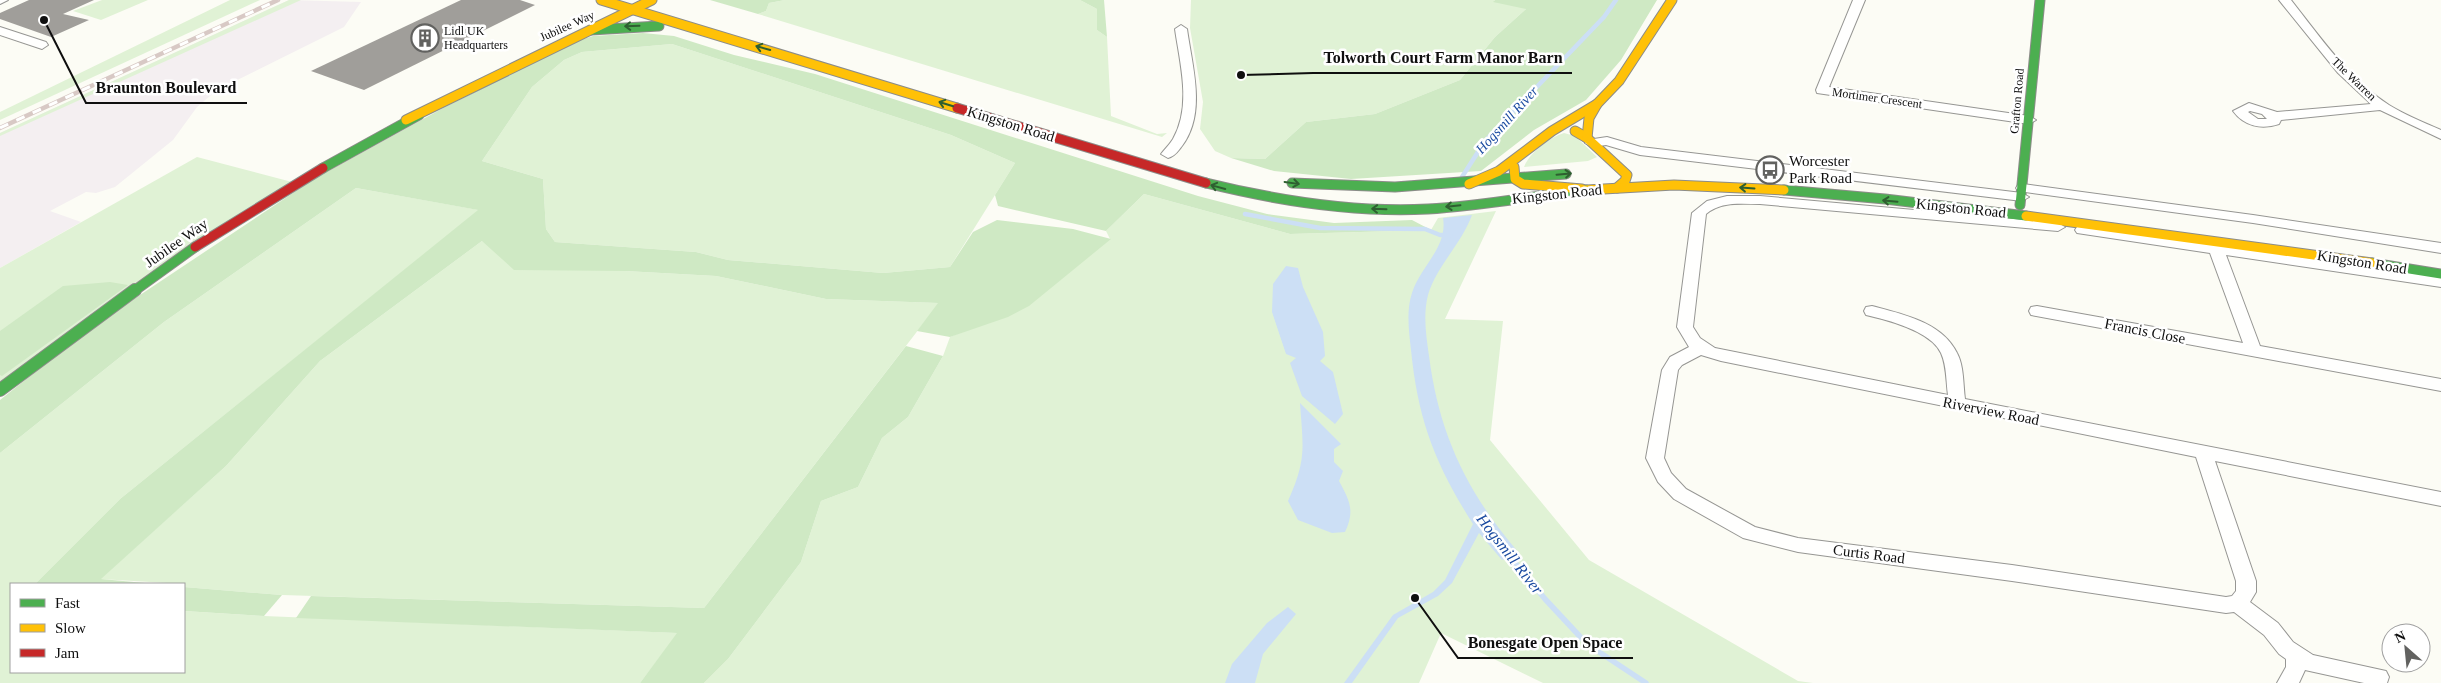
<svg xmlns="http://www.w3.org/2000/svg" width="2441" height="683" viewBox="0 0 2441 683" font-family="'Times New Roman',serif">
  <rect width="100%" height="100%" fill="#fcfcf5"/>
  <!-- industrial -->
  <path fill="#f4eff1" d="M289,0L361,2L344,27L217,90L197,107L173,140L115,187L96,193L86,192L50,211L81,222L0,268V133Z"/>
  <!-- green -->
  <g fill="#e0f2d5">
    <path d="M102,0H148L101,20L73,11Z"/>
    <path d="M230,0H260L0,120V112Z"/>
    <path d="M289,0H301L0,136V133Z"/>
    <path d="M785,0H1080L1097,9V30L1107,37L1111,116L1157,134L1167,133L1162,137L758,14L766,11L769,3Z"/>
    <path d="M1191,0H1495L1494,1L1527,8L1495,37L1460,80L1375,114L1306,122L1265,159L1231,158L1215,151L1200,129L1203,102L1190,28Z"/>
    <path d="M672,44L951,135L1015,163L950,267L883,273L728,260L696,252L555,242L546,229L543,179L482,161L532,87L564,60L582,52Z"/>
    <path d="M1564,133L1575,136L1597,157L1588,161L1524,167C1529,153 1550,137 1564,133Z"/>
    <path d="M197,157L292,182L0,384V268Z"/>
    <path d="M356,188L479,210L120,499L35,584H11V672H184V611L264,616L678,633L640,683H0V453L164,322Z"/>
    <path d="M1144,194L1290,234L1431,230L1438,218L1496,211L1445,319L1503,321L1490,440L1589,560L1798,681L1813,683H1543L1441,633L1419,683H704L728,659L801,562L821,501L858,487L882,438L908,417L943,356L950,337L978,325L1110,239L1106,231Z"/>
    <path d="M482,241L625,271L716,276L826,299L939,303L704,608L282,595L184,587V584L100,579L226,466L320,361Z"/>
  </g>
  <!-- forest -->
  <g fill="#cfe9c4">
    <path d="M710,0H785L769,3L766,11L758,14Z"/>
    <path d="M1080,0H1104L1107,37L1097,30V9Z"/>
    <path d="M1495,0H1657L1621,60L1586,100L1534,130L1481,171L1351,179L1274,171L1231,158L1265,159L1306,122L1375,114L1460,80L1495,37L1526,9L1493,2Z"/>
    <path d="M643,33L674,36L734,55L815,74L1198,196L1267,214L1334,223L1412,220L1431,230L1290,234L1144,194L1106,231L998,206L995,195L1015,163L951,135L672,44L582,52L564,60L532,87L482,161L543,179L546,229L555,242L696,252L728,260L883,273L950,267L973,232L997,220L1073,229L1111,239L1029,306L1008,317L950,337L917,331L938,303L826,299L716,276L625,271L514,270L482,241L320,361L226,466L101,579L156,584H35L120,499L478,210L356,188L164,322L0,453V400L89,329L314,179L445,107L577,41L593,36Z"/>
    <path d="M110,282L128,285L2,376L0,375V331L63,286Z"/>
    <path d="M906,346L943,356L908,417L882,438L858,487L821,501L801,562L728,659L704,683H640L677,633L296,618L311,596L704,608Z"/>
    <path d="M184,587L282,595L264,616L184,611Z"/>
  </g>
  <!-- water -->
  <g fill="#ccdff5">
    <path d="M1472,215C1462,243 1436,267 1428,295C1423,315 1426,335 1429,356C1439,434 1467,493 1519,553L1502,560L1479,533L1452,583L1438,596L1398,618L1352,683H1344L1393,615L1433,592L1445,580L1473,524C1435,464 1418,420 1411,350C1409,332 1406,311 1412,293C1420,267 1448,247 1443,218Z"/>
    <path d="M1286,266L1298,268L1303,287L1323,332L1325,356L1320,361L1333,372L1343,414L1335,424L1302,396L1290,363L1296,358L1286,354L1272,312L1273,284Z"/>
    <path d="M1300,403L1341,444L1334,449V462L1343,471L1339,481C1350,501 1355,511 1345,532L1332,533L1298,520L1288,501C1307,459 1303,447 1300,403Z"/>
    <path d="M1288,607L1296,614L1263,654L1255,683H1225L1232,664L1267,623Z"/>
  </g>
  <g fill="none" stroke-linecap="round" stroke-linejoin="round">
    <!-- stream-far1 -->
    <g stroke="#ccdff5" stroke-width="4.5">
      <path d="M1462,177L1485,141L1604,17L1616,0"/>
      <path d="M1245,214L1320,228L1425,229L1440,235H1450"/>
    </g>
    <!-- stream -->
    <path stroke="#ccdff5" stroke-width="5.5" d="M1507,553L1545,599L1587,644L1646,683"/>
  </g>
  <!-- building -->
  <g fill="#a09e9a">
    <path d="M29,0H94L63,14L89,20L51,37L0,19V13Z"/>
    <path d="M461,0H520L535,5L364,90L311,71Z"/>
  </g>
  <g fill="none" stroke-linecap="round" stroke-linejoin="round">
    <!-- street casing -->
    <g stroke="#969693" stroke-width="2">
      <g id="street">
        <path d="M0,0H8L0,4Z"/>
        <path d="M1853,0H1865L1829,87L2029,116L2036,120L2029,124L1817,93L1816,90Z"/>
        <path d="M2279,0H2291C2320,37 2349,79 2389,105C2405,115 2423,122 2441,130V139L2380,110L2281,120L2279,124C2261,130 2244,126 2233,111L2249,103L2277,112L2371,104L2338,73ZM2250,111L2262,114L2267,119H2258L2248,112Z"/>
        <path d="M1181,25L1187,29C1192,66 1207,113 1182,146C1178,151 1175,156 1168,158L1161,154C1165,149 1170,144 1173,139C1192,106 1180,64 1175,29Z"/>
        <path d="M0,27L46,42L48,45L42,49L0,35Z"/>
        <path d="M1607,137L1641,147L2022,193L2029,197L2022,201L1640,155L1606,145L1592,147L1585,143L1587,140Z"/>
        <path d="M2023,184L2253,215L2441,243V253L2253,223L2018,191L2016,188L2018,185Z"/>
        <path d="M1727,196H1760L2058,223L2065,227L2058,231L1760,204C1741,204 1721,201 1706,214L1693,327L1700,338L1715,348L1948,395C1946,382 1947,366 1941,353C1931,331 1888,320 1866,315L1864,311L1866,307L1872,306C1902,314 1942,322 1957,353C1964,366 1963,384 1965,399L2441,492V506L2215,461L2256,581V592L2250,602L2278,623L2293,642L2313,655L2386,671L2389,677L2387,683H2364L2305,670L2299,683H2277L2286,667V659L2279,654L2264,635L2234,612L2226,613L2012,581L1798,552L1743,538L1674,499L1658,482L1646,458L1662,370L1670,357L1689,347L1677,327L1692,213L1707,201ZM1701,355L1721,361L2196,457L2236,581V591L2232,596L2226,597L2012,565L1798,538L1755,527L1686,489L1671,473L1664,458L1678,370L1682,365Z"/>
        <path d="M2082,226L2441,277V287L2226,255L2260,346L2441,379V391L2031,315L2029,311L2031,307L2037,306L2243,343L2210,253L2077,233L2075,230L2077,227Z"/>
      </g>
    </g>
    <!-- fast-far1 casing -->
    <g stroke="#8c8c89" stroke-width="11">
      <g id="fast-far1">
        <path d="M591,30L659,26"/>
        <path d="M323,168L419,115"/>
        <path d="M1206,183C1279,201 1353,213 1428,209C1481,206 1533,196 1586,190"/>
        <path d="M1292,183L1395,187L1566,174"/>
        <path d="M1784,190L1885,199L2026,216"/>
        <path d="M2020,205L2040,0"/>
        <path d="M2372,263L2441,274"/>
        <path d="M134,291L195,247"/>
      </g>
    </g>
    <!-- fast casing -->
    <g stroke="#8c8c89" stroke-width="14">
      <path id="fast" d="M0,390L135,290"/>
    </g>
    <!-- slow casing -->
    <g stroke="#8c8c89" stroke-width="11">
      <g id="slow">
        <path d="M601,0L957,108"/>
        <path d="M406,120L652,0"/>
        <path d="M1575,131L1587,138L1627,175L1625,181L1617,188"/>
        <path d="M1587,138L1589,118L1597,104L1619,81L1672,0"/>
        <path d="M1514,167L1515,179L1523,184L1582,189"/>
        <path d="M1469,184L1499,171L1552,131L1597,104"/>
        <path d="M1586,190L1674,185L1784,190"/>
        <path d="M2026,216L2372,263"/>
      </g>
    </g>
    <!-- jam casing -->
    <g stroke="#8c8c89" stroke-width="11">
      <g id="jam">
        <path d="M957,108L1206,183"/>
        <path d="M195,247L323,168"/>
      </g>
    </g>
    <!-- street -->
    <use href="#street" fill="#fffffe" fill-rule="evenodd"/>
    <!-- fast-far1 -->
    <use href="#fast-far1" stroke="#4caf50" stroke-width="9"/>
    <!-- fast -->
    <use href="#fast" stroke="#4caf50" stroke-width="12"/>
    <!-- slow -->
    <use href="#slow" stroke="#ffc107" stroke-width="9"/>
    <!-- jam -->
    <use href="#jam" stroke="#c62828" stroke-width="9"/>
    <!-- rail casing -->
    <g stroke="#d8c9c5" stroke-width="4.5">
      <path id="rail" d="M0,128L278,0"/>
    </g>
    <!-- rail -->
    <use href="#rail" stroke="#fff" stroke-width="3" stroke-dasharray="9" stroke-linecap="butt"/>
  </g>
  <!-- one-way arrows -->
  <defs><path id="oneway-shaft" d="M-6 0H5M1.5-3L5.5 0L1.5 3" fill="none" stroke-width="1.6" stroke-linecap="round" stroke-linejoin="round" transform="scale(1.25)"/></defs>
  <g stroke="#2e5f30">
    <use href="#oneway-shaft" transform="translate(632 26) rotate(178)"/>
    <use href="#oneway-shaft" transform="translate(763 48) rotate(-164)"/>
    <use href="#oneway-shaft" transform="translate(946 104) rotate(-163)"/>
    <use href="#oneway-shaft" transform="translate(1564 174) rotate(-5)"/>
    <use href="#oneway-shaft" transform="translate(1292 183) rotate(8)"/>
    <use href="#oneway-shaft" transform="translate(1218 187) rotate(-165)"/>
    <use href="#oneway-shaft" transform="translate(1747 188) rotate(-176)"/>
    <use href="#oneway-shaft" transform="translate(1890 201) rotate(-175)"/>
    <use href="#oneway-shaft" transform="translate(1453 206) rotate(174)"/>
    <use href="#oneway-shaft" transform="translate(1379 209) rotate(-178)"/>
  </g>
  <!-- icons -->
  <defs>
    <g id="building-ring" transform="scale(1.4375)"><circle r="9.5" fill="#fff" stroke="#626260" stroke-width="1.5"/><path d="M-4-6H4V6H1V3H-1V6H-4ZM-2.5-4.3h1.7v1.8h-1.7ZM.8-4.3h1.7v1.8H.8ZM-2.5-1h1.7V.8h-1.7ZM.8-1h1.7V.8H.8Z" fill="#626260"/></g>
    <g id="bus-ring" transform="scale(1.4375)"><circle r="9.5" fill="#fff" stroke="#626260" stroke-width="1.5"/><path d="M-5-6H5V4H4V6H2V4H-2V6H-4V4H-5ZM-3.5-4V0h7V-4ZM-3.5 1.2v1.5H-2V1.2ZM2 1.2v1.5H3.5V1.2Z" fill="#626260"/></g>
  </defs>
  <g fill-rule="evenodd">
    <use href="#building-ring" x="425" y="38"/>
    <use href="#bus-ring" x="1770" y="170"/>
  </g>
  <g text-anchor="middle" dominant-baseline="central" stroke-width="5" stroke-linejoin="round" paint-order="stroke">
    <!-- far-street labels -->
    <g font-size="12" fill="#0f0f0f" stroke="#fff">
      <text transform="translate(567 26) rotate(-24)">Jubilee Way</text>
      <text transform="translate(2354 79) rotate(44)">The Warren</text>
      <text transform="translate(1877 98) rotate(8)">Mortimer Crescent</text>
      <text transform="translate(2017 101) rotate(-85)">Grafton Road</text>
    </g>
    <!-- far-poi labels -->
    <g font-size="12" fill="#0f0f0f" stroke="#fff" text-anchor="start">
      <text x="444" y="31">Lidl UK<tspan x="444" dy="14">Headquarters</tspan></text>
    </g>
    <!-- far-water labels -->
    <g font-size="14" font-style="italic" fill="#1a4aa0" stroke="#fff">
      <text transform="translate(1507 120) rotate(-48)">Hogsmill River</text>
    </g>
    <!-- street labels -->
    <g font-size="15" fill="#0f0f0f" stroke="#fff">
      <text transform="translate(1011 124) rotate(17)">Kingston Road</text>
      <text transform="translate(1557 194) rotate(-6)">Kingston Road</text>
      <text transform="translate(1961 208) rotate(6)">Kingston Road</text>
      <text transform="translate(176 243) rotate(-35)">Jubilee Way</text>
      <text transform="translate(2362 262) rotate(9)">Kingston Road</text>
      <text transform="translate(2145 331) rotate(11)">Francis Close</text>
      <text transform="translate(1991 411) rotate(11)">Riverview Road</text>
      <text transform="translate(1869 554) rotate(7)">Curtis Road</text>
    </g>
    <!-- poi labels -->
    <g font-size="15" fill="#0f0f0f" stroke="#fff" text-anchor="start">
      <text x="1789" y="161">Worcester<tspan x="1789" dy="17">Park Road</tspan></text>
    </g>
    <!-- water labels -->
    <g font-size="16" font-style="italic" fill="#1a4aa0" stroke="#fff">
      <text transform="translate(1510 554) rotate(52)">Hogsmill River</text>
    </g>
  </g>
  <!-- callouts -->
  <path fill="none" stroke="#0f0f0f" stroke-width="2" d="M1241 75L1313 73H1572M44 20L86 103H247M1415 598L1458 658H1633"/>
  <g fill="#0f0f0f" stroke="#fff" stroke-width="2">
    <circle cx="1241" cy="75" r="5"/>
    <circle cx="44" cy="20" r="5"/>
    <circle cx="1415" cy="598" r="5"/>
  </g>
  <g font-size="16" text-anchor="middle" font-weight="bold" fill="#0f0f0f" stroke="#fff" stroke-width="5" stroke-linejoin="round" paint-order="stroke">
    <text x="1443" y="63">Tolworth Court Farm Manor Barn</text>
    <text x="166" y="93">Braunton Boulevard</text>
    <text x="1545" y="648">Bonesgate Open Space</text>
  </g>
  <!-- legend -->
  <rect x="10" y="583" width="175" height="90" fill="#ffffff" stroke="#9f9f9f"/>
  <rect x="20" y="599" width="25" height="8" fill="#4caf50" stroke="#9f9f9f"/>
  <text x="55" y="608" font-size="15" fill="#0f0f0f">Fast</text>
  <rect x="20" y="624" width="25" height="8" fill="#ffc107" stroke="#9f9f9f"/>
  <text x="55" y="633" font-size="15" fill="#0f0f0f">Slow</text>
  <rect x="20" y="649" width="25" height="8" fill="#c62828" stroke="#9f9f9f"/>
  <text x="55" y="658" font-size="15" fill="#0f0f0f">Jam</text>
  <!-- north arrow -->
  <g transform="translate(2406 648) rotate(333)"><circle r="24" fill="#ffffff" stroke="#9f9f9f"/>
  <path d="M0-4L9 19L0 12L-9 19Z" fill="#626260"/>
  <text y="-8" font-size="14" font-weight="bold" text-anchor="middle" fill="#0f0f0f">N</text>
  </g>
</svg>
